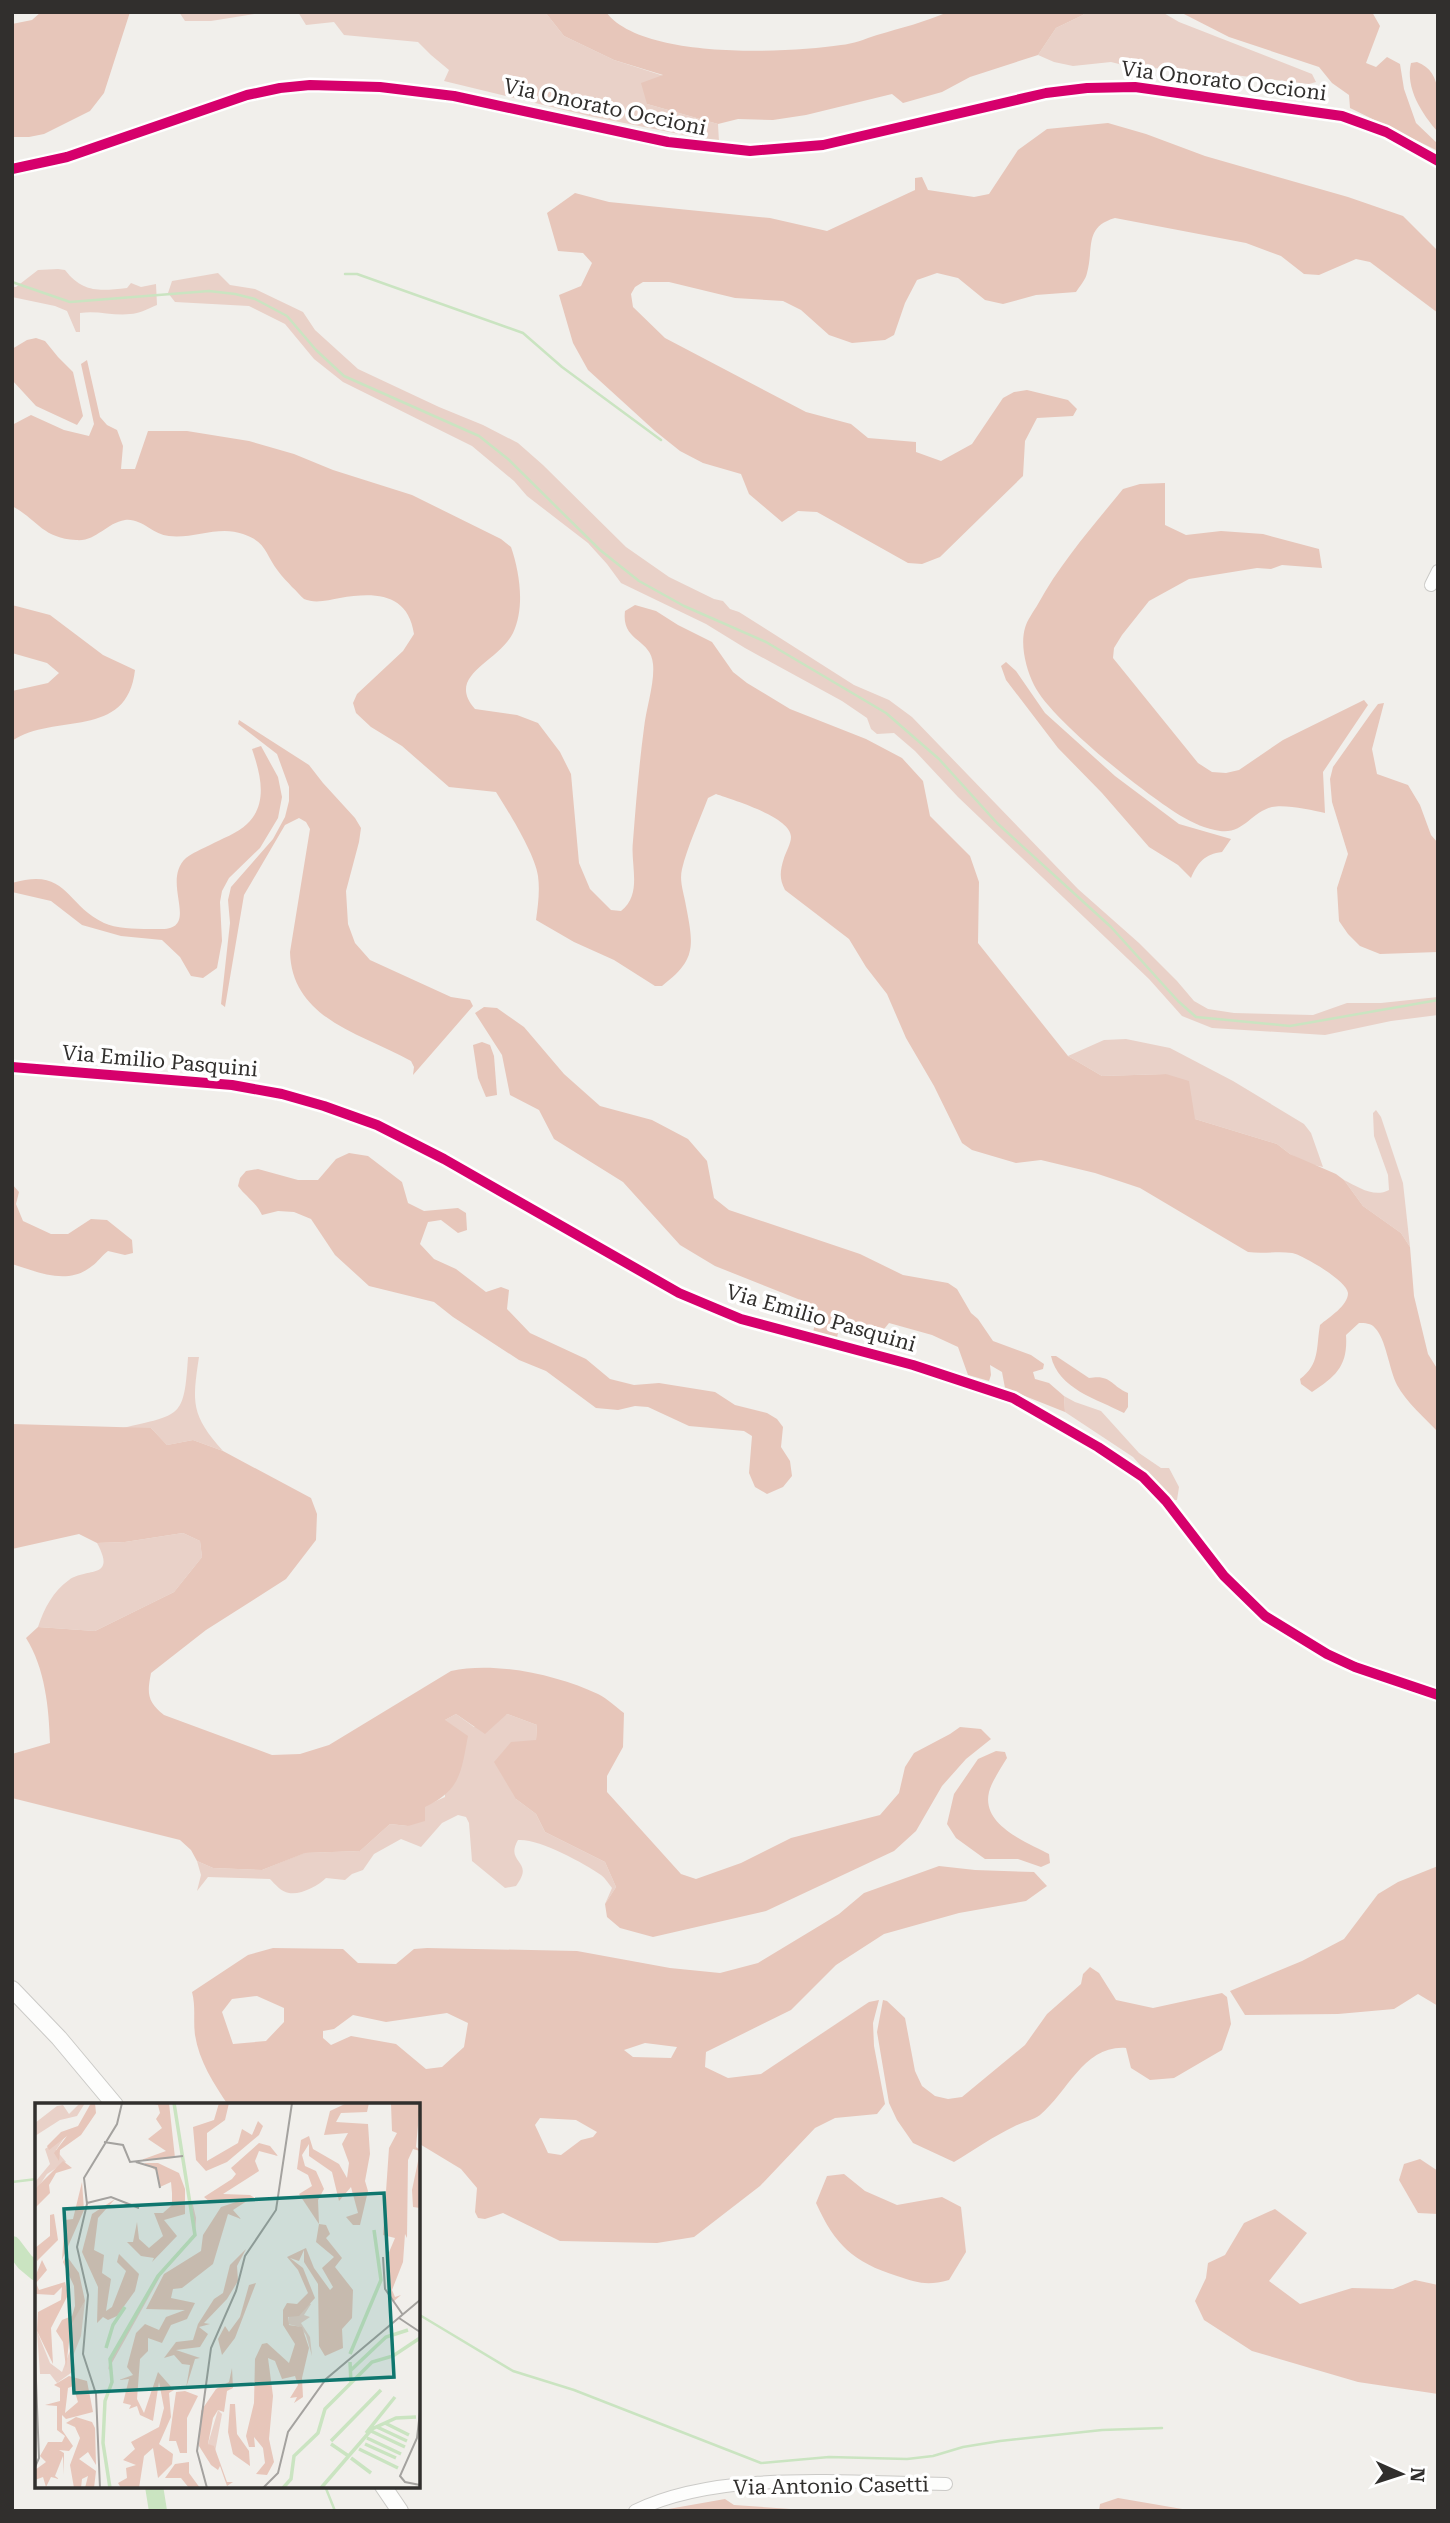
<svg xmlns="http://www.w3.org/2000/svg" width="1450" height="2523" viewBox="0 0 1450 2523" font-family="'Roboto Serif',serif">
  <rect width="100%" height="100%" fill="#f1efeb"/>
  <!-- green -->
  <g fill="#e9d1c8">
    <path d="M179,12H266L211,21H185Z"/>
    <path d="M298,12H545L564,36L614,60L664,76L647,104L718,124L719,142L589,116L444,81L449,70L431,55L418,42L344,35L334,22L306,25Z"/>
    <path d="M1084,12H1162L1179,22L1312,74L1316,82L1309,84L1191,70L1131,67L1111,62L1073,66L1054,62L1038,55L1056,28L1083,15Z"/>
    <path d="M58,269L65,270C83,293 99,291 127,288L131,283L141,287L156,284L157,305C149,308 139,314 130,314C113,316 97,310 80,313V332H76L67,311L55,306L12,297V287H16L38,270Z"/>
    <path d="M218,273L230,285L255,289L303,312L315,330L358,369L439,407L483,425L518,443L543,465L626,547L669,577L714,599L723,601L730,609L739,612L854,685L889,700L912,717L1078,889L1139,943L1177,981L1194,1001L1208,1009L1234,1013L1313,1015L1347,1003H1381L1438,997V1015L1391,1021L1325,1035L1212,1028L1182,1016L1149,979L958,797L915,751L894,733L877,734L871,729L867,718L842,701L745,648L706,624L621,583L607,564L588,543L527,496L514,481L472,446L343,382L314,359L285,324L249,306L175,302L168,293L172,281Z"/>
    <path d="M1126,1039L1170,1048L1233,1081L1304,1124L1311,1133L1323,1167L1309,1164L1290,1154L1277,1144L1195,1119L1166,1074L1102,1076L1068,1056L1104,1040Z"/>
    <path d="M1376,1110L1381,1117L1403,1183L1410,1247L1401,1233L1363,1206L1344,1180C1358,1187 1374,1198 1389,1190L1388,1175L1374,1136L1373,1113Z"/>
    <path d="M188,1357H199C192,1403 191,1415 223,1451L193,1440L167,1445L151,1428H123C181,1414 184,1419 188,1357Z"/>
    <path d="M1064,1396L1075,1402L1101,1411L1139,1453L1161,1468H1169L1179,1487L1177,1500H1171L1133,1457L1065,1412Z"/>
    <path d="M183,1533L200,1541L202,1557L174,1592L95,1631L38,1627C44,1609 53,1591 69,1580C87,1567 117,1580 97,1543L125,1542Z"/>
    <path d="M456,1714L474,1727L507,1714L537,1725L536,1740L516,1799L536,1814L545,1832L605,1862L616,1887L605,1904L612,1888C608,1883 605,1878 601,1875C584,1863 538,1838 518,1840C504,1864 536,1860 516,1886L505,1888L472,1861L469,1823L466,1817L458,1815L442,1823L421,1847L401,1839L374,1854L363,1870L352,1874L345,1880L326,1878C318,1886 301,1895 289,1893C281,1892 275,1884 270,1879L208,1877L197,1891L201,1875L197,1861L213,1868L262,1870L304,1853L360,1851L390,1824L408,1826L425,1806L445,1797V1720Z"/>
  </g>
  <!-- forest -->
  <g fill="#e7c6ba" fill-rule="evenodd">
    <path d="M41,12H130L104,93L90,111L44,134L29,137H12V24L32,20Z"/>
    <path d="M545,12H606C642,60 786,53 841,45C853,44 865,39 877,35C901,28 925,22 948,12H1084L1083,15L1056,28L1038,55L970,77L942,92L903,103L892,94L806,115L773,120L738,119L718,124L647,104L641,83L663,75L614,60L564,36Z"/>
    <path d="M1180,12H1372L1380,26L1366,63L1376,67L1387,57L1400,64L1404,89L1416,123L1438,144V151L1350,108L1349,95L1332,83L1319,67L1229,37Z"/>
    <path d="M1417,62C1445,72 1438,108 1438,132C1422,114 1405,88 1411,63Z"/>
    <path d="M1108,123L1146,134L1205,156L1348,197L1403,216L1438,251V313L1370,262L1356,259L1319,275L1304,274L1281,256L1246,243L1115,218C1084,227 1094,247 1087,273C1086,279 1080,286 1076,292L1036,295L1003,304L985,300L958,278L937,273L917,280L905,303L894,335L885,340L852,343L829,335L801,310L783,301L735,298L669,282H643L635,287L631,294L633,307L665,338L806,412L851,424L868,438L916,442V452L941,461L972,444L1003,398L1014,392L1027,390L1068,400L1077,409L1073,416L1037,418L1025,441L1023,476L940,557L922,564L908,563L817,512L798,511L782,522L749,494L741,474L703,463L680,451L655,431L588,370L573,343L559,295L581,286L592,263L583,253L558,251L547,213L575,193L609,202L770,218L827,231L915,190V178L922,177L928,190L974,197L989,194L1018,150L1047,129Z"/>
    <path d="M36,338L45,341L58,357L73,372L83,416L77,425L36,406L12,380V349L27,340Z"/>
    <path d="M87,360L100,417L107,425L117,430L123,446L121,469H135L148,431H187L249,441L294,454L333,470L412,495L501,539L511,547C520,573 525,608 513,633C498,663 445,675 475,709L517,715L538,723L560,752L571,774L579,863L590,889L611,910L621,911C643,894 630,865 633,841C636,803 639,765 644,728C646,709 655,682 653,664C651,638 621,642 625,611L635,605L656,611L678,625L712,642L733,672L747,683L790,709L866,739L902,758L923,781L930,816L970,856L979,882L978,943L1068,1056L1102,1076L1166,1074L1189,1081L1195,1119L1277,1144L1290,1154L1336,1174L1344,1180L1363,1206L1401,1233L1410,1247L1414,1296L1428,1354L1438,1370V1432C1425,1418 1406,1402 1397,1385C1389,1369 1386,1339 1375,1328C1371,1323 1365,1323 1359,1323L1346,1335C1348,1365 1337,1376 1312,1392L1301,1384L1300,1379C1320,1364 1316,1348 1320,1325C1329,1317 1348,1306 1348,1293C1347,1281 1303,1255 1292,1253C1278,1251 1263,1254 1248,1252L1140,1188L1095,1173L1041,1160L1016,1163L972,1150L962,1143L934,1086L906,1038L887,994L866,967L849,939L785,890C779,878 780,871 784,858C786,852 791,843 791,837C791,817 733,800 716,794L708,798C700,819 687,848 682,869C679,882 684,893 686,906C694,947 696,960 662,986H655L614,960L574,942L536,920C538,905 540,891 538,876C535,854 508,811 496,792L449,787L402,746L371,727L356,713L353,703L357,694L403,651L414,634C408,593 375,592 340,598C329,600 315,604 304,599C300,596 296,590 292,587C288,582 282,577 278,571C265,554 267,542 243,534C219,525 194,539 169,536C153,535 142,518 125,520C106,523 96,542 76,540C42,538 38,520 12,506V425L31,415L64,430L89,436L94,424L81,364Z"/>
    <path d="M1165,483V525L1186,535L1221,531L1263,534L1319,549L1322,568L1282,565L1271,569L1257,568L1189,579L1149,601L1122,635L1114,648L1113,658L1198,763L1212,772L1226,773L1239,770L1283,740L1364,700L1368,705L1323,772L1325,813C1312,810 1285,804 1272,807C1251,812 1244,834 1220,831C1206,829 1193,823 1181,816C1145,794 1051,720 1034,685C1026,669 1020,645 1025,628C1027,620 1034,611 1038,604C1061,562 1093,526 1123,489L1140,484Z"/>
    <path d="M12,605L50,615L103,655L135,670C127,741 54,712 12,741V691L48,683L59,673L47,663L12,653Z"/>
    <path d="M1006,662L1016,671L1045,713L1115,776L1179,824L1231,839L1222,852C1205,854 1198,862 1191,878L1178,865L1149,847L1102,793L1058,748L1006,680L1001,666Z"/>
    <path d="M1384,703L1372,749L1377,774L1408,785L1420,805L1431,835L1438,843V952L1380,954L1360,946L1348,934L1339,921L1337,888L1348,854L1332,802L1330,779L1333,767L1372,712L1378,704Z"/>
    <path d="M239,720L309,765L323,783L355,818L361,828L359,842L346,891L348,924L355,943L370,960L451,997L470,1000L473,1006L413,1075L414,1067L411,1061C363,1034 292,1020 290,952L310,829L306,822L299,818L285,825L244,895L225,1007L221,1004L230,923L228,900L231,887L273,839L285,817L289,801V787L277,754L238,724Z"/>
    <path d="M261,746L278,777L282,797L278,818L260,848L229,878L222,891L220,902L222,941L217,968L203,978L191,976L180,957L162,940L121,936L82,925L51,901L12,892V883C68,867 64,904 104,923C119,930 145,929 162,929C201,928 160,882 186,858C192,853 202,849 210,845C221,839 238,833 247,824C269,803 260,773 252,749Z"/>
    <path d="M484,1007L497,1008L524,1027L564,1074L600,1106L652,1120L688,1139L707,1161L714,1198L729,1210L860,1254L903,1275L948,1283L957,1289L971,1313L978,1319L993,1341L1031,1355L1044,1364L1043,1369L1033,1372L1035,1379L1049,1383L1064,1396L1065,1412L1005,1388L1002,1372L990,1365L991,1375L989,1381L968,1375L958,1347L932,1335L889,1323L880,1334L837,1317L831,1321L839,1327L837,1338L813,1333L818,1307L715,1266L680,1245L623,1182L554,1139L539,1110L510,1095L502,1055L475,1013Z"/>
    <path d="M482,1042L490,1045L494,1056L497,1095L486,1097L478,1078L473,1045Z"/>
    <path d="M349,1153L368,1156L402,1182L408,1203L424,1211L458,1208L466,1213L467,1230L458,1233L441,1220L428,1222L420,1244L434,1259L456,1269L486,1292L501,1287L509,1290L507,1309L530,1333L586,1359L610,1379L634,1385L659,1383L715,1392L735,1405L767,1413L777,1419L783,1427L781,1447L790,1461L792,1476L783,1487L767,1494L755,1487L749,1473L752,1436L744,1431L689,1426L648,1407L635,1406L618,1410L596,1408L546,1371L519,1360L453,1317L434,1302L369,1286L335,1255L311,1219L294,1212L278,1211L262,1215C256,1202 246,1197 238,1186L240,1178L246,1171L258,1169L298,1180H318L336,1159Z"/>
    <path d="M12,1184L19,1192L16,1204L23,1221L51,1234H68L91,1219L107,1220L132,1240L133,1253L125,1255L108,1251C101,1256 98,1262 92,1266C68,1286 38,1272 12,1264Z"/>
    <path d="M1051,1356H1056L1089,1378C1111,1374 1110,1385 1128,1393V1407L1124,1413C1097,1399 1058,1389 1051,1356Z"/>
    <path d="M12,1424L151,1428L167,1445L193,1440L223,1451L311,1498L317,1514L316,1540L286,1579L206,1630L151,1673C147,1693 147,1702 164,1715L272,1755L300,1754L329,1745L451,1671C495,1661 557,1675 598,1694C608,1699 616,1707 624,1713L623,1747L607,1776V1792L681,1874L696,1879L741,1863L791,1838L880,1815L899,1793L905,1767L914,1753L950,1734L960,1727L981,1729L991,1739L966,1759L942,1786L916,1831L894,1851L766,1911L653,1937L620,1928L607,1917L605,1904L616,1887L605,1862L545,1832L536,1814L516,1799L494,1762L511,1742L536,1740L537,1725L507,1714L485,1734L456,1714L445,1720L468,1736C461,1772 461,1790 425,1807V1821L408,1826L390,1824L360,1851L305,1853L262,1870L213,1868L197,1861L191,1850L180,1840L12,1798V1754L50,1743C49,1708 45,1668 26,1638L38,1627L95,1631L174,1592L202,1557L200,1541L183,1533L125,1542L97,1543L79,1534L12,1549Z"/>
    <path d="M996,1751L1005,1752L1007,1758C1001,1768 992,1781 989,1792C981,1825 1026,1842 1049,1854L1050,1863L1041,1867L1018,1859H985L956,1838L947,1824L954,1794L978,1759Z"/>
    <path d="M939,1866L975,1870L1034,1872L1047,1886L1026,1901L959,1913L884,1934L836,1965L791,2010L706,2052L705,2067L728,2078L761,2074L869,2002L879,2000L873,2023L874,2046L885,2104L877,2114L835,2118L815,2128L760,2186L694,2237L657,2243L560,2241L503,2213L485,2219L478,2218L475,2212L477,2188L461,2169L418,2143V2105H228C214,2084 199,2061 195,2035C193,2020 196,2007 192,1992L248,1955L273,1948L343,1949L358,1963L396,1964L414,1949L427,1948L577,1951L670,1968L720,1973L758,1963L839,1914L864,1893ZM257,1996L284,2008V2022L266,2041L233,2044L222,2012L232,1999ZM447,2013L468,2023L464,2047L442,2067L426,2069L396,2044L351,2036L331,2045L323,2038V2031L334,2029L353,2015L386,2022ZM645,2043L677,2047L671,2058L633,2057L624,2050ZM540,2118L576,2120L597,2132L593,2137L581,2140L561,2155L548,2153L535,2125Z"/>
    <path d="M1438,1866V2006L1418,1994L1394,2009L1338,2014L1245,2015L1230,1991L1302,1961L1344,1939L1378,1894L1398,1882Z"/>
    <path d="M1090,1967L1099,1973L1116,2000L1153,2008L1222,1993L1227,1997L1231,2024L1222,2050L1174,2078L1150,2080L1131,2068L1126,2048C1084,2045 1068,2092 1040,2115C1033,2120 1023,2122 1015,2126C994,2136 974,2150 954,2162L913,2143L897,2120L889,2103L877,2032L883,2000L887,2001L905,2018L915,2071L922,2086L935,2096L948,2099L962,2097L1025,2045L1047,2014L1081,1984L1083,1974Z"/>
    <path d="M1420,2159L1438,2171V2214L1418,2213L1399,2180L1404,2164Z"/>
    <path d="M844,2174L865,2191L897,2205L942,2197L961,2207L966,2252L949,2280C927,2286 918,2283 897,2276C853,2262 835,2245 816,2203L827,2176Z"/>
    <path d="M1275,2209L1307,2233L1269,2281L1300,2304L1352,2288L1393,2289L1415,2280L1438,2285V2394L1358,2382L1252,2351L1204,2320L1195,2301L1206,2278L1208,2263L1225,2255L1244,2223Z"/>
    <path d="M1118,2498L1194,2511H1099L1100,2504Z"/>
    <path d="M725,2499L734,2505L819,2511H657Z"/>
  </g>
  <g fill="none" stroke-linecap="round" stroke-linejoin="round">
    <!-- stream -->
    <g stroke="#cae4c1" stroke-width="2.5">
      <path d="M345,274H357L523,333L562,367L661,440"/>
      <path d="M12,282L70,302L209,291L235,294L255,299L287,316L316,350L344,376L479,436L508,459L600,550L639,581L684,606L766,642L886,713L939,759L997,823L1111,927L1178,1001L1196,1017L1290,1026L1438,1000"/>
      <path d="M12,2182L37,2179"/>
      <path d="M418,2314L513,2371L574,2390L761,2463L829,2457L907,2459L933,2456L963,2447L1000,2441L1102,2430L1162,2428"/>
      <path d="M325,2486L335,2511"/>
    </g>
    <!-- river -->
    <g stroke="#cae4c1" stroke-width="18">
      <path d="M12,2245L25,2262L37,2272"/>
      <path d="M154,2486L158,2511"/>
    </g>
    <!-- minor casing -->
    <g stroke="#cbcac7" stroke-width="14">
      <g id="minor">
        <path d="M12,169L67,157L247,95L280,88L310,85L380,87L454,96L668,142L750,151L823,145L1046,93L1087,88L1135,87L1342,116L1386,132L1438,161"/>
        <path d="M1431,585L1438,571"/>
        <path d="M12,1067L232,1085L282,1094L324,1106L377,1125L444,1159L679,1293L741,1319L913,1365L1013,1398L1098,1447L1143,1477L1166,1501L1224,1576L1265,1616L1327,1654L1355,1667L1438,1695"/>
        <path d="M635,2511C721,2469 851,2483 946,2484"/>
      </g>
    </g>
    <!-- tertiary casing -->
    <g stroke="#cbcac7" stroke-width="18">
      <g id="tertiary">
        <path d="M12,1989L59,2038L115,2105"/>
        <path d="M383,2486L400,2511"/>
      </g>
    </g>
    <!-- minor -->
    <use href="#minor" stroke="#fdfdfc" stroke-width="12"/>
    <!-- tertiary -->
    <use href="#tertiary" stroke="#fdfdfc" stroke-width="16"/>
    <!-- cycleway casing -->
    <g stroke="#fff" stroke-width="15">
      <g id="cycleway">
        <path d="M12,169L67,157L247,95L280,88L310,85L380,87L454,96L668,142L750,151L823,145L1046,93L1087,88L1135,87L1342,116L1386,132L1438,161"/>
        <path d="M12,1067L232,1085L282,1094L324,1106L377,1125L444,1159L679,1293L741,1319L913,1365L1013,1398L1098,1447L1143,1477L1166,1501L1224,1576L1265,1616L1327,1654L1355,1667L1438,1695"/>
      </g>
    </g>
    <!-- cycleway -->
    <use href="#cycleway" stroke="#d6006c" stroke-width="10"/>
  </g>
  <g text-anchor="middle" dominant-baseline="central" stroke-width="7" stroke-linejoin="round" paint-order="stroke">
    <!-- street labels -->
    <g font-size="21" fill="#312f2d" stroke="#fff">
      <text transform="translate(1224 81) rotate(7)">Via Onorato Occioni</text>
      <text transform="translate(605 107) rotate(12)">Via Onorato Occioni</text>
      <text transform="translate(160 1061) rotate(5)">Via Emilio Pasquini</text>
      <text transform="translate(821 1318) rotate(16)">Via Emilio Pasquini</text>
      <text transform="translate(831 2486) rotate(-1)">Via Antonio Casetti</text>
    </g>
  </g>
  <!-- overview -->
  <g transform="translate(35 2103)">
    <rect width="385" height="385" fill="#f1efeb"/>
    <path d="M45,0H50L42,13L25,17L0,33V20L22,3L28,2L34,11ZM31,32L21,47L31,59L12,71L2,86L0,79L15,61L10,46ZM157,98L161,115L160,134L126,172L73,267L76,252L122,173L158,132ZM50,198L46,233L38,253L40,267L22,280L15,271H5L2,228L15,260L27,269L37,242L36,221ZM271,201L274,200L276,201L269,212L275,214L266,220L275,234L277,253L271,232L265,224L253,221L254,211L265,210ZM183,307L187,311L180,349L173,341Z" fill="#e9d1c8"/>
    <path d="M56,0H60L61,10L46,32L25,47L24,58L19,50L32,33L14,47L12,43L26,29L43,23ZM115,0H134L140,55L106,57L131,48L113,36L127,25L121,16L125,10L123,2ZM184,0H194L190,17L172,30V58L203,40L207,26L217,32L223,18L228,23L224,32L192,59L171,68L161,57L158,24L179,17ZM312,0H334L332,9L306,10L301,19L333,21L335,51L330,78L333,88L325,122H318L311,114L323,110L316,84L304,98L297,69L274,53V41L267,52L270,63L281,68L289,86L283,97L284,121L291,122L295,131L291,135L307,155L300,164L318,187L317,215L307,226L308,245L290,253L284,243L283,181L269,159V147L264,158L255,155L268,165L280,195L264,213L253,214L254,222L267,224L274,245L267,275L268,294L259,300L262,294L255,295L263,282L260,273L247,276L240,258L233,255L238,293L234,336L239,359L232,372L221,371L230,360L228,345L219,334L220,344H214L211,333L219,300L220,256L227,241L232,240L254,260L260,241L248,222V207L252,200L262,201L273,190L263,167L252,154L271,145L279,165L295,187L298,184L287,165L299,154L281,139L284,121L264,91L277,83L273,72L262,66L266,37L274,33L278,46L304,61L312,75L314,60L307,41L313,30L289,32L295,8ZM356,1H385L381,44L385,47V48L378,46L373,57L372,135L370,131L368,159L357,187L360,194L366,192L358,199L353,191L352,154L360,135L348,132L354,45L362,30L357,28ZM224,40L235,43L243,53L224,48L220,58L224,68L188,91L215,92L223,97L215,96L198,107L206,116L193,111L178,161L147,185L138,186L136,195L160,200L152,216L136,222L127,240L113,235V248L105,256L102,296L109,310L123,269L139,287L134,290L136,314L124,341L138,351L137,361L123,375L118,345L109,353L104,385H86L83,380L92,375L91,365L101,362L88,357L100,346L96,339L124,324L129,305L124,279L118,318L105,312L102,303L94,306L96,302L88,300L94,276L84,277L98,272L92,264L101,230L110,221L124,227L131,214L150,207L111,206L129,171L166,148L168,132L186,104L207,97L175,99L169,94L197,76L201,71L196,65ZM385,49V105L378,104L377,87ZM28,58L37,65L21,70L14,82L15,90L0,105V86ZM109,60H123L144,70L150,86V111L129,117L142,133L117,159L119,155L106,153L92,139H98L102,119L104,136L114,145L128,133L119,110H128L137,102V90L136,79L125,84L122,68ZM47,79L49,107L27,157L30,117L38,116ZM80,96L63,115L59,147L69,152L67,170L76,176L71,208L77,204L91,168L82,159L84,151L104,171L100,188L82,213L73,217L68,214L62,220L63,184L47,149L57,111ZM19,111L23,137L2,158L0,145L15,133V112ZM211,146L202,163L203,178L192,196L169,220L175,221L164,224L173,231L165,244L141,247L165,255L160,256L151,285L155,262L147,261L139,252L129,255L141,239L158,237L163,221L179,196L188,190L195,162ZM31,152L44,170L50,198L36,222L31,265L28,239L21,228L27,217L37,213L40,203L39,183L28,159ZM7,157L12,167L1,180L4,187L30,179L33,192L16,225L18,261L2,228L3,209L26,197L27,184L19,192L1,191L0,174ZM221,180L200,235L187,252L183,236L190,223L194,229L205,214L214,182ZM197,265L198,285L192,288L189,309L183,307L178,315L173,341L179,343L192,379H198L192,383L185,363L183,367L176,362L164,343L166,308L181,286L194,279ZM34,273L52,278L58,309L31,316L27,312V327L38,343L34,348L24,347L29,350V372L28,353L20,373L24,376L16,374L11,384L8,374L0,377V367L11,359L5,353L13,339H27L30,333L22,327V303L10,302L25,298V285L19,282ZM38,283L43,299L30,310L33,285ZM150,288L163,293L152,315V350H145L141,338H134L141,289ZM195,301H200L202,331L214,348L215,363L198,351L193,329ZM41,314L57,319L60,325L61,362L53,349L44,356L61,368L59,385H50L53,373L47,376L46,385H39L35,362L45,335L40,324L31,320ZM154,359V370L165,385H154L146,375H130L140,361Z" fill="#e7c6ba" fill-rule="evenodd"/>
    <path fill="none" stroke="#cae4c1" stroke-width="3.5" d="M71,245L78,222L90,204M315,251L346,177L339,127M315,259L316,280M315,268L351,234L373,227M350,320L374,332M342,324L372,338M336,328L370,344M331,330L360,294M332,335L366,351M296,338L346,287M296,341L315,354M330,341L361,355M324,346L363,365M316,355L336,370M75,385L68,340L70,298L77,279L75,256L123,173L160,132L139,0M248,385L256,376L259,353L283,330L290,306L337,259L358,253L385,235M286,385L337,326L361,315L381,314"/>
    <path fill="none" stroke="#a4a29f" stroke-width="2" d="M69,39L88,42L95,59L148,53M101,59L121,65L125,85M52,100L76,94L104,105M348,154L350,186L368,212M364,215L385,229M0,252L4,355L0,364M385,309L382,335L365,373L370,379L385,382M65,385L61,291L48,251L53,192L42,144L52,101L49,75L82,21L87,0M172,385L162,348L176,245L201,188L210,153L241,107L257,0M228,385L243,370L253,329L291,276L385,197"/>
    <path fill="#0f766e" fill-opacity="0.15" stroke="#0f766e" stroke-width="3.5" d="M349,90L359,274L39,290L29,106Z"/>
    <rect width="385" height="385" fill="none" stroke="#312f2d" stroke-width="3.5"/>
  </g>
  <!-- border -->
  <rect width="1450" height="2523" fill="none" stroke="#312f2d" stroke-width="28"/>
  <!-- north arrow -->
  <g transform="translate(1401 2474) rotate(93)" stroke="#ffffff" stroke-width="5" paint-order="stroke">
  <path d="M0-5L12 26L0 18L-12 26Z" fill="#312f2d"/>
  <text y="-10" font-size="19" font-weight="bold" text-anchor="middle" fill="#312f2d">N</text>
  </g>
</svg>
